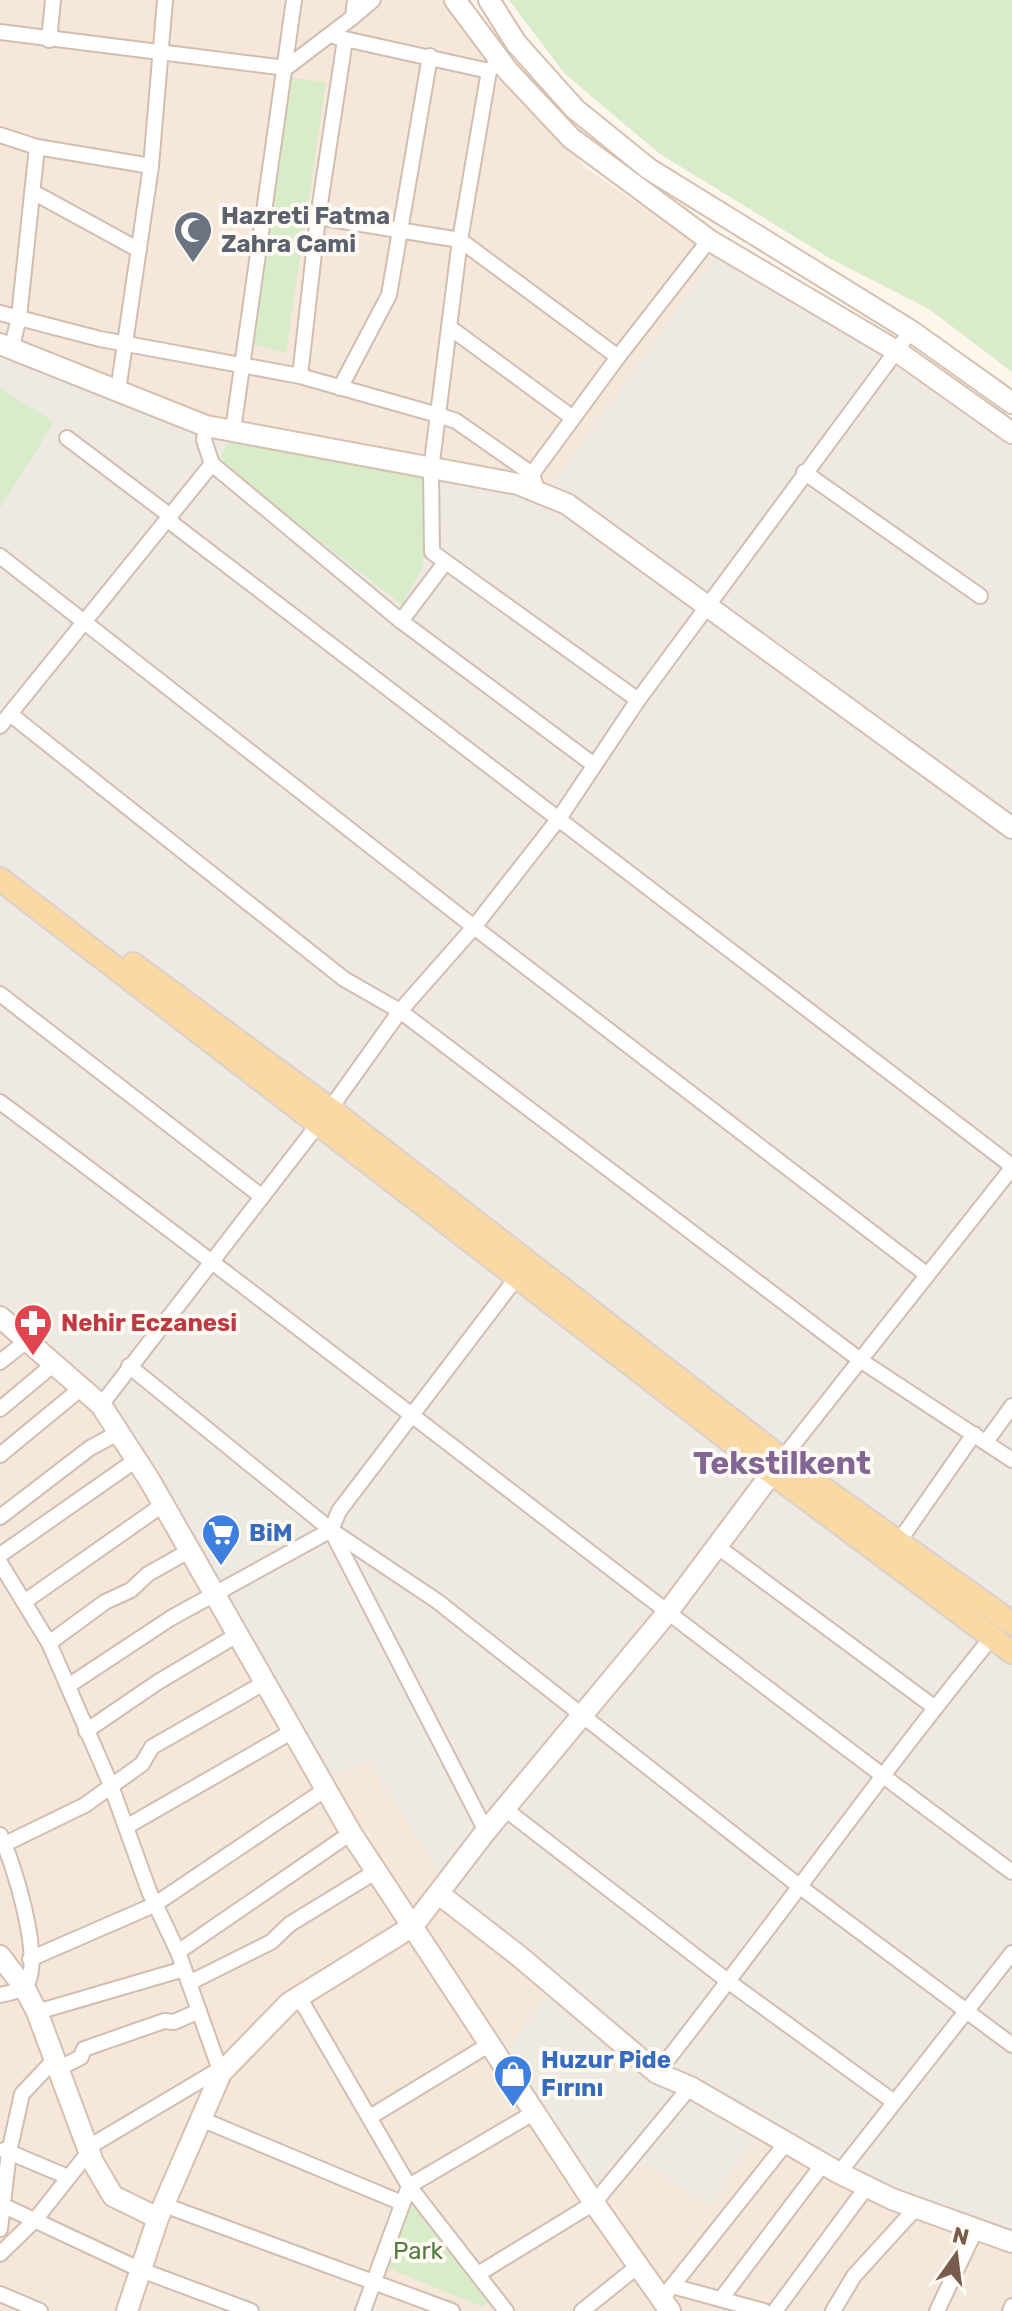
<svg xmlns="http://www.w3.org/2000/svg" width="1012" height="2311" viewBox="0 0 1012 2311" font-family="Rubik,sans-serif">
  <rect width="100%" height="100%" fill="#fdf6ec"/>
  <!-- residential -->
  <g fill="#f5e8da">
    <path d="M0,0H451L586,168L715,256L543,498L220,424L0,353Z"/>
    <path d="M0,1323L79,1385L369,1761L439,1872L550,1992L605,2201L643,2162L760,2131L1012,2238V2311H0Z"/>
  </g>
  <!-- industrial -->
  <path fill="#efe9e4" d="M715,256L874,343L1012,447V2238L877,2192L760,2131L710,2206L643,2162L605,2201L505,2054L549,1992L428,1893L439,1872L369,1761L315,1782L79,1385L0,1323V358L220,424L543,498Z"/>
  <!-- green -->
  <g fill="#d8ecc9">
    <path d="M509,0H1012V372L929,309L831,259L660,154L565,74Z"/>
    <path d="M291,78L326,82L286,353L252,344Z"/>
    <path d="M0,388L54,422L0,508Z"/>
    <path d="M231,439L424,478L427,503L423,567L402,605L243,481L220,457Z"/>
    <path d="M405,2207H419L485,2294L487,2303L483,2307L383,2266Z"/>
  </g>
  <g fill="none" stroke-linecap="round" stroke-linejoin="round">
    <!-- street casing -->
    <g stroke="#d1beb0" stroke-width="18">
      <g id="street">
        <path d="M353,17L373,0"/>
        <path d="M0,32L286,68L353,17L355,0"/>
        <path d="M336,37L489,71"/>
        <path d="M49,40L53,0"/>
        <path d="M500,60L489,71L460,240L618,357L532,474"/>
        <path d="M0,135L37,147L151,166"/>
        <path d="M33,192L139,250"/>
        <path d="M318,217L460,240L431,470L432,552L638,700"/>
        <path d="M0,313L100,339L300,376L438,415L456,421L532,474L537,490"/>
        <path d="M449,327L573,418"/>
        <path d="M12,347L19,317L37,147"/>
        <path d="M618,357L709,240"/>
        <path d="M300,376L318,217L345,40"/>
        <path d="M340,388L389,295L430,56"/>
        <path d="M118,391L151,166L165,0"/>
        <path d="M206,426L204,440L212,464L401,621L594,765"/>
        <path d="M233,430L294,0"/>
        <path d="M67,438L169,515L173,524L1012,1166"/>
        <path d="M804,472L980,596"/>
        <path d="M0,556L474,927L560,817L638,700L911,331"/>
        <path d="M401,621L444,564"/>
        <path d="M10,714L344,979L400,1011L860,1360L1012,1460"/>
        <path d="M0,726L212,464"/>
        <path d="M0,994L261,1196"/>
        <path d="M0,1102C340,1355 671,1620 1012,1872"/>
        <path d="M0,1362L28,1340"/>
        <path d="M129,1366L331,1530L437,1601L799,1886L1012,2045"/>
        <path d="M101,1405L330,1109L400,1011L474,927L926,1274"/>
        <path d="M0,1409L54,1364"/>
        <path d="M986,1442L1012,1406"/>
        <path d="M0,1455L79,1390"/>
        <path d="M782,1459L1012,1168"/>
        <path d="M0,1517L90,1448L118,1433"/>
        <path d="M333,1534L486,1831"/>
        <path d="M900,1540L974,1434"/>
        <path d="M718,1547L934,1707"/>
        <path d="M0,1555L136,1460"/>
        <path d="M0,1563L49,1643L110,1783L149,1891L178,1952L221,2073"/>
        <path d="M24,1602L161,1506"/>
        <path d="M49,1643L105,1602L131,1590L148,1574L189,1551"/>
        <path d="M68,1686L171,1618L331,1530L339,1511L517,1277"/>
        <path d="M86,1731L158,1682L237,1635"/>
        <path d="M505,1809L729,1982L894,2102"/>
        <path d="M126,1827L293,1731"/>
        <path d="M0,1835C14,1863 41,1953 28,1982C24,1991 8,1993 0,1995"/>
        <path d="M5,1844L85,1805L142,1764L152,1747L264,1683"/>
        <path d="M178,1952L351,1833"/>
        <path d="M30,1959L154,1905L326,1789"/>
        <path d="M189,1983L271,1942L290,1924L375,1872"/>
        <path d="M299,1997L409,2186L506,2311"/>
        <path d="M37,2012L184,1969"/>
        <path d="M58,2069L81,2057L84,2049L164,2021L174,2022L199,2011"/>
        <path d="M657,2073C771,1929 876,1779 992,1637"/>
        <path d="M370,2117L490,2044"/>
        <path d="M201,2119L402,2203"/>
        <path d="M87,2148L220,2069"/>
        <path d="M4,2150L68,2177"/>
        <path d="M839,2173L1012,1953"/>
        <path d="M0,2204L141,2270L251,2311"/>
        <path d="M164,2205L452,2311"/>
        <path d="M0,2229L9,2152L22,2094L55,2059"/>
        <path d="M0,2254L35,2220L88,2153"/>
        <path d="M478,2274L594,2203L690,2087"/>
        <path d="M672,2286L764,2311"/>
        <path d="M0,2294L40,2311"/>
        <path d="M662,2299L786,2143"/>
        <path d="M721,2299L823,2164"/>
        <path d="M363,2311L409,2186L535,2112"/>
        <path d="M582,2311L638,2266"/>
        <path d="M775,2311L868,2185"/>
        <path d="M833,2311L854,2276L915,2209"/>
        <path d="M937,2311L975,2231"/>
        <path d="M1010,2311L1012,2306"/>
      </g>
    </g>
    <!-- secondary casing -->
    <g stroke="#d6c0b0" stroke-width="24">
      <g id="secondary">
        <path d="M455,0L508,71L571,138L709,240L898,352L1012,433"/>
        <path d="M489,0L516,43L575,109L649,169L911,331L1012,403"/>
        <path d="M0,344L206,426L518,484L567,504L1012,828"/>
        <path d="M0,1317L101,1405L150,1481L351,1833L594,2203L670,2311"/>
        <path d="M439,1894L519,1956L657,2073L690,2087L839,2173L892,2199L1012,2242"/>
        <path d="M0,1956L24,1987L37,2012L93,2162L113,2196L158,2218"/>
        <path d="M127,2311L158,2218L221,2073L289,2003L413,1926L486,1831L667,1613L780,1462"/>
      </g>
    </g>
    <!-- primary casing -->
    <g stroke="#dad1cd" stroke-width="26">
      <g id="primary">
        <path d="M0,879L772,1473L1012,1652"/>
        <path d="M133,964L330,1109L782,1459L1012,1623"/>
      </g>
    </g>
    <!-- street -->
    <use href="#street" stroke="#fff" stroke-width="14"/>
    <!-- secondary -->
    <use href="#secondary" stroke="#fff" stroke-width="20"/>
    <!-- primary -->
    <use href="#primary" stroke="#fbd9a5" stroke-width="22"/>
  </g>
  <!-- icons -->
  <defs>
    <g id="mosque-pin" transform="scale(2)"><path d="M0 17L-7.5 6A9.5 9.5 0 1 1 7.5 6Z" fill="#6b7280" stroke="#fffaf3"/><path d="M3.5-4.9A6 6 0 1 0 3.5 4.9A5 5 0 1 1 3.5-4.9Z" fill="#fff"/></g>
    <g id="pharmacy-pin" transform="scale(2)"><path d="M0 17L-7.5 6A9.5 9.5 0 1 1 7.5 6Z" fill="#e0444e" stroke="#fffaf3"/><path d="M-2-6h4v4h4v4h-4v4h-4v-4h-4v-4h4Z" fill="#fff"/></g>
    <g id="supermarket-pin" transform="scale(2)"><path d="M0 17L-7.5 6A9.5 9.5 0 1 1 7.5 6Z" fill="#3f7fe0" stroke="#fffaf3"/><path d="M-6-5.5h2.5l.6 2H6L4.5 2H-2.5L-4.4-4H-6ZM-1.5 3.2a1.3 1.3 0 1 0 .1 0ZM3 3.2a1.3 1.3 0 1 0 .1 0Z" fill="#fff"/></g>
    <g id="shop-pin" transform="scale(2)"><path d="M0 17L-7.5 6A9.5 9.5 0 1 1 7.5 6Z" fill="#3f7fe0" stroke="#fffaf3"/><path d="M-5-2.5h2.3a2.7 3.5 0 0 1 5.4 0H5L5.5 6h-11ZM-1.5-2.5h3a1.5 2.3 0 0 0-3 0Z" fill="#fff"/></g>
  </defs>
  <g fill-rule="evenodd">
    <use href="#mosque-pin" x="193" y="230"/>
    <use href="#pharmacy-pin" x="33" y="1323"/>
    <use href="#supermarket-pin" x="221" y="1533"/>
    <use href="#shop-pin" x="513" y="2074"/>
  </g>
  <g text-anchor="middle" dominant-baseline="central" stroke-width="8" stroke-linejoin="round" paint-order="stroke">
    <!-- worship labels -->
    <g font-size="24" font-weight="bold" fill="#5b616d" stroke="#fffaf3" text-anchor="start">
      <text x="221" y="216">Hazreti Fatma<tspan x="221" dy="28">Zahra Cami</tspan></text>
    </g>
    <!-- health labels -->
    <g font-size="24" font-weight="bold" fill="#be3a42" stroke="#fffaf3" text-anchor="start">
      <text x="61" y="1323">Nehir Eczanesi</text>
    </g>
    <!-- shop labels -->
    <g font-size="24" font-weight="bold" fill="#366cbe" stroke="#fffaf3" text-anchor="start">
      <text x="249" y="1533">BiM</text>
      <text x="541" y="2060">Huzur Pide<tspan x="541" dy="28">Fırını</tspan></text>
    </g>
    <!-- park labels -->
    <g font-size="24" fill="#537a41" stroke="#fffaf3">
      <text x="418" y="2251">Park</text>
    </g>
    <!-- district labels -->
    <g font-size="32" font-weight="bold" fill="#846695" stroke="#fffaf3">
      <text x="782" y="1463">Tekstilkent</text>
    </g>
  </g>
  <!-- north arrow -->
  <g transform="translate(956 2255) rotate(14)" stroke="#fffaf3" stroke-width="6" paint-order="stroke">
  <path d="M0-6L14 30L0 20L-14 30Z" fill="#7a5c4d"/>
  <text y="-12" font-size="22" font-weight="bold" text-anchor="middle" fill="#7a5c4d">N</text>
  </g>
</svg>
